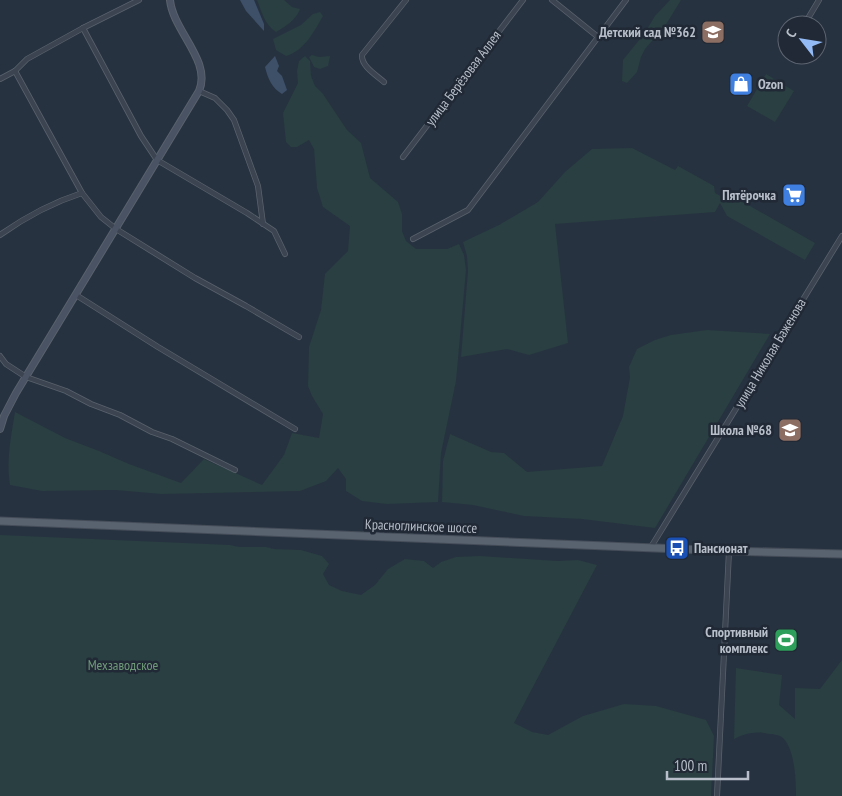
<svg xmlns="http://www.w3.org/2000/svg" width="842" height="796" viewBox="0 0 842 796" font-family="'PT Sans Narrow',sans-serif">
  <rect width="100%" height="100%" fill="#273240"/>
  <!-- green -->
  <g fill="#293f41">
    <path d="M257,0H284L292,7L300,9C296,20 286,26 276,32C264,24 262,12 257,0Z"/>
    <path d="M670,0H681L665,26L645,49L641,57L637,72L627,83L622,81L623,60L644,34L655,16Z"/>
    <path d="M320,12L323,16C314,32 304,51 286,56L276,50L273,39L301,25L313,14Z"/>
    <path d="M312,55L319,57L330,56L328,66L320,69L314,67L309,57Z"/>
    <path d="M305,56L310,61L311,76L315,86L323,94L347,130L361,143L370,178L398,202L402,214V231L406,241L416,249H447L459,244L464,255L466,270L456,381L441,453L438,502L387,504L362,501L346,491V479L338,468L326,481L300,491L162,494L115,490L42,491L10,485C6,460 11,437 15,412L65,438L99,451L129,464L181,483L204,459L262,485L284,455L292,433L319,438L323,414L312,396L308,386L309,347L321,310L325,274L348,251L350,226L323,207L317,188L314,149L309,140L297,147H291L286,142L283,113L298,83L297,71L299,61Z"/>
    <path d="M766,74L794,91L775,122L747,106Z"/>
    <path d="M632,148L675,170L678,166L714,186L715,193L733,203L736,198L815,243L805,260L727,216L720,203L715,212L555,224L568,343L529,355L507,349L461,357L468,271L467,256L463,242L499,225L538,202L565,172L592,149Z"/>
    <path d="M707,330L770,334L655,528L582,519L524,516L473,505L442,502L443,461L450,434L491,452L504,453L527,472L602,466L623,416L630,377L629,367L637,349L655,340L671,335Z"/>
    <path d="M0,535L230,545L239,547H266L274,549L301,550L322,556L329,564L323,574L329,585L342,591L361,595L375,585L388,569L405,559L424,561L433,568L441,562L456,557L480,556L557,561L578,560L597,565L514,723L532,732L548,735L583,716L624,704L656,706L706,720L714,736L711,796H0Z"/>
    <path d="M842,660V796H796C796,781 795,744 780,736C778,735 772,734 769,734C756,731 745,733 734,739L736,668L782,675L779,705L795,719V688L820,689Z"/>
  </g>
  <!-- water -->
  <g fill="#3d5068">
    <path d="M240,0H254L264,24V31L246,11Z"/>
    <path d="M275,56L279,66L277,71L282,76L287,90L282,94C272,88 268,79 265,67Z"/>
  </g>
  <g fill="none" stroke-linecap="round" stroke-linejoin="round">
    <!-- street casing -->
    <g stroke="#59626d" stroke-width="6">
      <g id="street">
        <path d="M552,0L598,37"/>
        <path d="M804,25L819,0"/>
        <path d="M83,28L141,136L157,160L247,213L274,231L285,254"/>
        <path d="M15,71L82,193L101,217L116,229L195,278L246,306L299,337"/>
        <path d="M0,79L15,71L27,59L83,28L139,0"/>
        <path d="M384,82C376,75 361,66 362,55L406,0"/>
        <path d="M199,91L215,98L227,110L234,120L258,186L263,224"/>
        <path d="M403,157L523,0"/>
        <path d="M0,235C24,218 54,202 82,193"/>
        <path d="M413,239L468,210L626,0"/>
        <path d="M76,295L158,347L295,429"/>
        <path d="M0,356L6,364L26,377L66,391L91,404L120,415L152,432L172,439L235,470"/>
        <path d="M651,547L842,236"/>
        <path d="M717,796L729,551"/>
      </g>
    </g>
    <!-- secondary casing -->
    <g stroke="#59626d" stroke-width="8">
      <path id="secondary" d="M0,429L4,416L16,393L199,91C212,61 173,31 170,0"/>
    </g>
    <!-- primary casing -->
    <g stroke="#454d59" stroke-width="9">
      <path id="primary" d="M0,521L729,551L842,554"/>
    </g>
    <!-- street -->
    <use href="#street" stroke="#3b4450" stroke-width="4.5"/>
    <!-- secondary -->
    <use href="#secondary" stroke="#495363" stroke-width="6"/>
    <!-- primary -->
    <use href="#primary" stroke="#596370" stroke-width="7"/>
  </g>
  <!-- icons -->
  <defs>
    <g id="school-square" transform="scale(1.25)"><rect x="-9" y="-9" width="18" height="18" rx="4" fill="#8d6e63" stroke="#202935"/><path d="M0-5L7-2L0 1L-7-2ZM-4 1L0 2.5L4 1V4Q0 6-4 4Z" fill="#fff"/></g>
    <g id="shop-square" transform="scale(1.25)"><rect x="-9" y="-9" width="18" height="18" rx="4" fill="#3f7fe0" stroke="#202935"/><path d="M-5-2.5h2.3a2.7 3.5 0 0 1 5.4 0H5L5.5 6h-11ZM-1.5-2.5h3a1.5 2.3 0 0 0-3 0Z" fill="#fff"/></g>
    <g id="supermarket-square" transform="scale(1.25)"><rect x="-9" y="-9" width="18" height="18" rx="4" fill="#3f7fe0" stroke="#202935"/><path d="M-6-5.5h2.5l.6 2H6L4.5 2H-2.5L-4.4-4H-6ZM-1.5 3.2a1.3 1.3 0 1 0 .1 0ZM3 3.2a1.3 1.3 0 1 0 .1 0Z" fill="#fff"/></g>
    <g id="bus-square" transform="scale(1.25)"><rect x="-9" y="-9" width="18" height="18" rx="4" fill="#1a4fb4" stroke="#202935"/><path d="M-5-6H5V4H4V6H2V4H-2V6H-4V4H-5ZM-3.5-4V0h7V-4ZM-3.5 1.2v1.5H-2V1.2ZM2 1.2v1.5H3.5V1.2Z" fill="#fff"/></g>
    <g id="stadium-square" transform="scale(1.25)"><rect x="-9" y="-9" width="18" height="18" rx="4" fill="#2e9e5b" stroke="#202935"/><path d="M0-5a6.5 5 0 1 0 0 10a6.5 5 0 1 0 0-10ZM-3.5-1.8h7v3.6h-7Z" fill="#fff"/></g>
  </defs>
  <g fill-rule="evenodd">
    <use href="#school-square" x="713" y="32"/>
    <use href="#shop-square" x="741" y="84"/>
    <use href="#supermarket-square" x="794" y="195"/>
    <use href="#school-square" x="790" y="430"/>
    <use href="#bus-square" x="677" y="548"/>
    <use href="#stadium-square" x="786" y="640"/>
  </g>
  <g text-anchor="middle" dominant-baseline="central" stroke-width="5" stroke-linejoin="round" paint-order="stroke">
    <!-- poi labels -->
    <g font-size="14" font-weight="bold" fill="#b8bfca" stroke="#202935" text-anchor="end">
      <text x="696" y="32">Детский сад №362</text>
      <text x="758" y="84" text-anchor="start">Ozon</text>
      <text x="776" y="195">Пятёрочка</text>
      <text x="772" y="430">Школа №68</text>
      <text x="694" y="548" text-anchor="start">Пансионат</text>
      <text x="768" y="632">Спортивный<tspan x="768" dy="16">комплекс</tspan></text>
    </g>
    <!-- street labels -->
    <g font-size="14" fill="#b8bfca" stroke="#202935">
      <text transform="translate(463 78) rotate(-53)">улица Берёзовая Аллея</text>
      <text transform="translate(770 353) rotate(-59)">улица Николая Баженова</text>
      <text transform="translate(421 526) rotate(2)">Красноглинское шоссе</text>
    </g>
    <!-- park labels -->
    <g font-size="14" fill="#709a79" stroke="#202935">
      <text x="123" y="665">Мехзаводское</text>
    </g>
  </g>
  <!-- north arrow -->
  <g transform="translate(802 40) rotate(301)"><circle r="24" fill="#202935" stroke="#5d6571"/>
  <path d="M0-4L9 19L0 12L-9 19Z" fill="#93baf4"/>
  <text y="-8" font-size="14" font-weight="bold" text-anchor="middle" fill="#b8bfca">С</text>
  </g>
  <!-- scale -->
  <path d="M667 771v8h81v-8" fill="none" stroke="#b8bfca" stroke-width="2.5"/>
  <text x="674" y="771" font-size="15" fill="#b8bfca" stroke="#202935" stroke-width="4" paint-order="stroke">100 m</text>
</svg>
